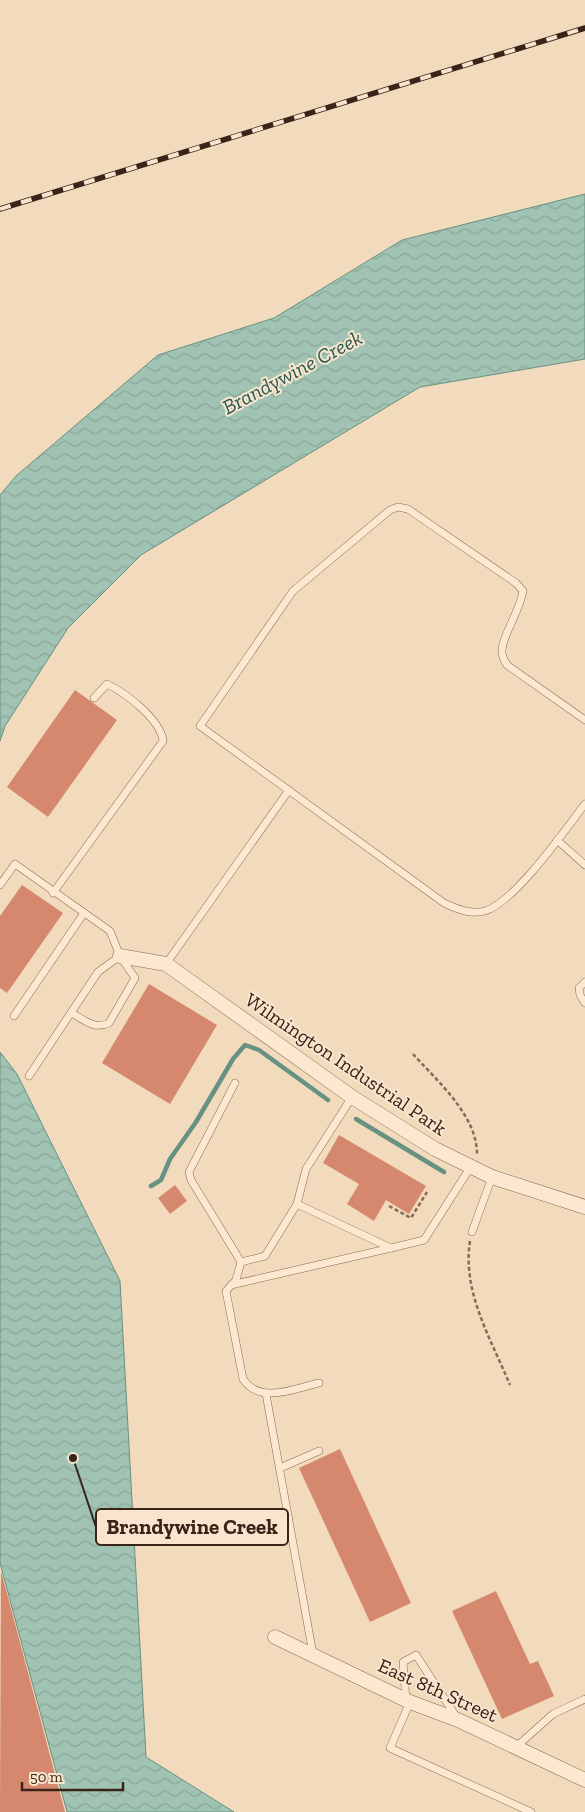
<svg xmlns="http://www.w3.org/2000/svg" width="585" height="1812" viewBox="0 0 585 1812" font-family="'Zilla Slab',serif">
  <defs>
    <pattern id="water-waves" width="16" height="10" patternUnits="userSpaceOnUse" patternTransform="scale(1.25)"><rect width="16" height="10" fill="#a1c3b3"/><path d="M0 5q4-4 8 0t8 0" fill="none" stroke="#8ba799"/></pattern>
  </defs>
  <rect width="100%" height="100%" fill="#f2dabc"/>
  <!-- water -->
  <g fill="url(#water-waves)" stroke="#679180">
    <path d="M585,194V359L420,387L141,555L68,628L5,726L0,741V495L16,476L158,355L274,318L402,240Z"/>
    <path d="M0,1052L17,1074L120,1281L146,1757L234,1812H67L0,1563Z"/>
  </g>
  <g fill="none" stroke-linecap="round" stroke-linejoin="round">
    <!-- stream -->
    <g stroke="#679180" stroke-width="4.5">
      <path d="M356,1119L444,1172"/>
      <path d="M151,1186L161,1180L170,1159L196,1122L233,1059L245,1045L259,1050L328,1100"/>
    </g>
  </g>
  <!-- building -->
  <g fill="#d5886e">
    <path d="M75,690L117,720L48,817L7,787Z"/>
    <path d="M22,885L63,913L7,993L0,988V916Z"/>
    <path d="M149,984L217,1025L170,1104L102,1063Z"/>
    <path d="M339,1135L426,1186L409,1214L386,1200L374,1221L347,1204L359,1184L323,1163Z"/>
    <path d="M175,1185L187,1201L170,1214L158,1198Z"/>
    <path d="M340,1449L411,1603L370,1622L299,1468Z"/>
    <path d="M1,1571L65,1812H0Z"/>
    <path d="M496,1591L530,1664L538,1661L554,1696L502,1719L452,1611Z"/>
  </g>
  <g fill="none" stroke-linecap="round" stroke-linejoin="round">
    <!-- service casing -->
    <g stroke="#8c6954" stroke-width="8">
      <g id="service">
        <path d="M585,720L507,665C505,661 501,656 502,650C503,634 520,611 523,591L516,583L408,509L398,507L390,510L293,591L200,726L444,903C457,909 471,915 485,911C515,902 565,830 585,804"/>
        <path d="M557,840L585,865"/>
        <path d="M0,885L15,864L110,931L120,956L135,978L109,1023C95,1030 84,1020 72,1013"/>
        <path d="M53,893L163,741C161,720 126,693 107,684L94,698"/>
        <path d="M166,964L289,790"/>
        <path d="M585,982L579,988L580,995L585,1003"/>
        <path d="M14,1016L84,913"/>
        <path d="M29,1076L98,972L120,956"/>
        <path d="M235,1083L189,1172L191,1180L241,1262L265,1256L297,1204L306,1169L352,1097"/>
        <path d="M297,1204L391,1248L424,1240L470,1168"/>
        <path d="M472,1232L492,1177"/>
        <path d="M241,1262L236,1280L226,1291L243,1379C260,1405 295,1388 319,1383"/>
        <path d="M231,1285L391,1248"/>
        <path d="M266,1394L313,1654"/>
        <path d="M280,1468L319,1451"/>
        <path d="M406,1700L403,1662L416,1655L457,1718"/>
        <path d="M410,1702L390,1748L531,1812"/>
        <path d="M516,1747L553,1714L585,1699"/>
      </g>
    </g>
    <!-- minor casing -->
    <g stroke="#8c6954" stroke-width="15">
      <g id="minor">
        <path d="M120,956L166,964L352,1097L435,1149L492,1177L585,1207"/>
        <path d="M275,1637L410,1702L458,1720L585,1780"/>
      </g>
    </g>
    <!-- path -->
    <g stroke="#8c6954" stroke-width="2.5" stroke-dasharray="4 2.5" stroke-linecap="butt">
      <path d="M413,1054C437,1081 477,1115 477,1154"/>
      <path d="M389,1206L411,1218L427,1192"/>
      <path d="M470,1241C462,1292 491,1339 510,1385"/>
    </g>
    <!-- service -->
    <use href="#service" stroke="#fce8d0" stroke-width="7"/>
    <!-- minor -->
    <use href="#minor" stroke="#fce8d0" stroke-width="14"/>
    <!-- rail casing -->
    <g stroke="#39241a" stroke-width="5.5">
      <path id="rail" d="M0,209L585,28"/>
    </g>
    <!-- rail -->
    <use href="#rail" stroke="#f9e5cd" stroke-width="4" stroke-dasharray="11" stroke-linecap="butt"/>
  </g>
  <g text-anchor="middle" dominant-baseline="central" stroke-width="4" stroke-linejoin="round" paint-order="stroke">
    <!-- street labels -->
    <g font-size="20" fill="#39241a" stroke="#f9e5cd">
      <text transform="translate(346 1064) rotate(34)">Wilmington Industrial Park</text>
      <text transform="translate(438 1690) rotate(24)">East 8th Street</text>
    </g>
    <!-- water labels -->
    <g font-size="21" font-style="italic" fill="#285b4f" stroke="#f9e5cd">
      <text transform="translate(292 372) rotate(-28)">Brandywine Creek</text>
    </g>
  </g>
  <!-- callouts -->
  <path fill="none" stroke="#39241a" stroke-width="2" d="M73 1458L96 1527"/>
  <circle fill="#39241a" stroke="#f9e5cd" stroke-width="2" cx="73" cy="1458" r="5"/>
  <rect fill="#f9e5cd" stroke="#39241a" stroke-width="2" x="96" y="1509" width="192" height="36" rx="5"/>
  <g font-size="21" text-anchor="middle" font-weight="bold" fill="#39241a">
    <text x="192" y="1534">Brandywine Creek</text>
  </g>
  <!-- scale -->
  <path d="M22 1782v8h101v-8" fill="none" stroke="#39241a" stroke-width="2.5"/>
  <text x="30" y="1782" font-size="15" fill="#39241a" stroke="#f9e5cd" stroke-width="4" paint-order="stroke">50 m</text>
</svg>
